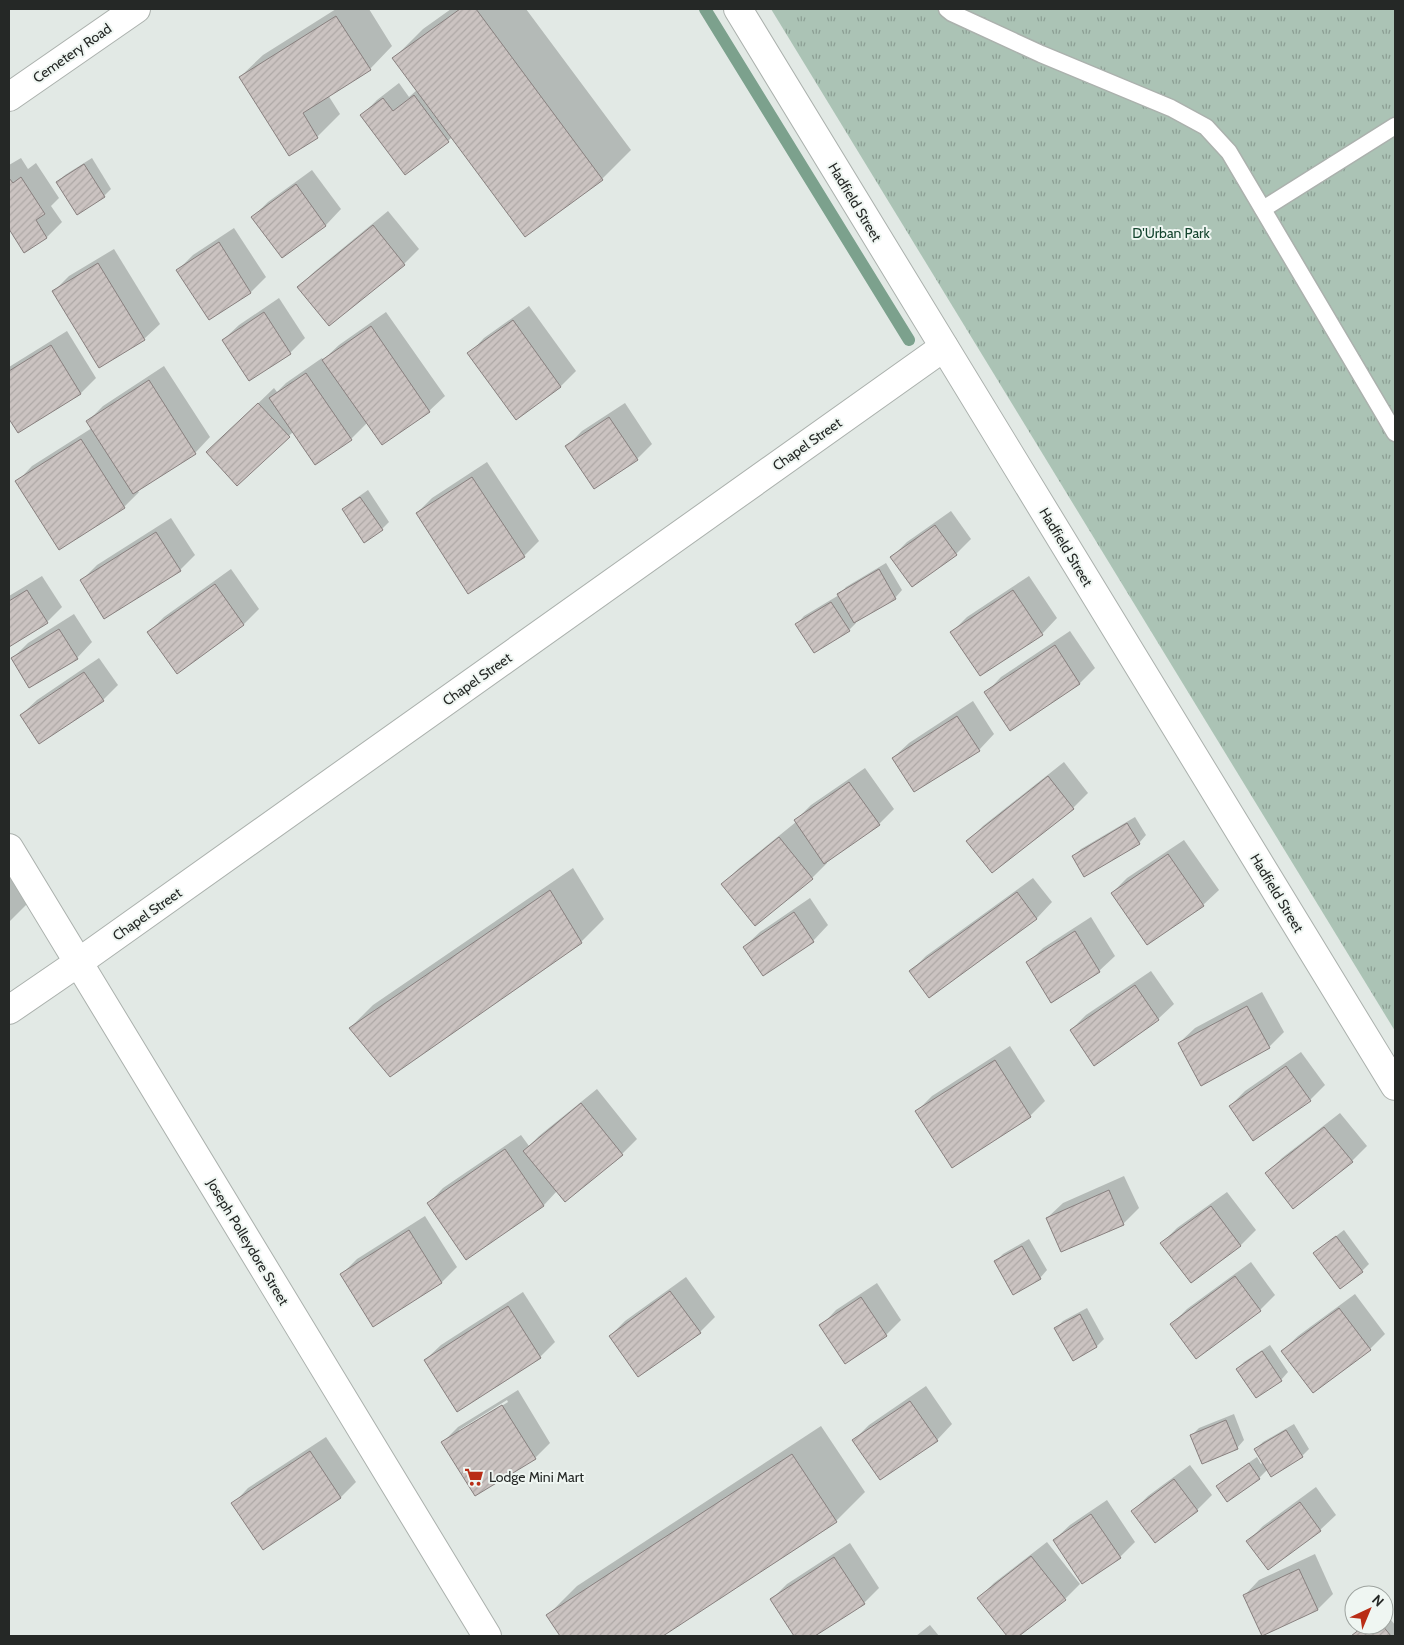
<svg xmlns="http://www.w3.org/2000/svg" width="1404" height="1645" viewBox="0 0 1404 1645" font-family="Cabin,sans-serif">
  <defs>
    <pattern id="park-tufts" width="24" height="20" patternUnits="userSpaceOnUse" patternTransform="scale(1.25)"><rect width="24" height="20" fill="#abc3b5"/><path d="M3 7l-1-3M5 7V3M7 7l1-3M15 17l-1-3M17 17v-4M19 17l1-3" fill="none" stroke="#8b9e93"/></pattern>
    <pattern id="building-hatch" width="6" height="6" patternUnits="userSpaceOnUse" patternTransform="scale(1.25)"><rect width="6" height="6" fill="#cbc3c1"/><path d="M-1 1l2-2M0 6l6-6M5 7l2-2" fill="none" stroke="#aea8a6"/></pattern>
  </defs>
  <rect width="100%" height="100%" fill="#e2e9e5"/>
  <!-- park -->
  <path fill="url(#park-tufts)" d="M771,9H1395V1031Z"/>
  <!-- shadow -->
  <g fill="#0003" fill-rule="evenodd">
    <path d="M336,9H369L392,46L370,69L328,95L340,114L317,137L240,77L263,55Z"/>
    <path d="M451,9H526L631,150L602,179L452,137L448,141L362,115L377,100L399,83L409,97L417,90L394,58L423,29Z"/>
    <path d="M21,158L28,169L36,163L59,198L51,206L62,222L47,237L25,252L9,227V165Z"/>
    <path d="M92,158L111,189L104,196L57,182L65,175Z"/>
    <path d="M312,170L341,209L326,225L282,257L253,217L268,202Z"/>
    <path d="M388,211L419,249L404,264L329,324L299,287L314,272Z"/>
    <path d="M234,228L266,277L251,292L209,319L178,270L193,255Z"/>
    <path d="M114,249L160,324L144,339L54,291L69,276Z"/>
    <path d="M279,298L305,338L290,353L223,340L239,325Z"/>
    <path d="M529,306L576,371L561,386L516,418L469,354L484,338Z"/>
    <path d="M386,312L445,396L429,411L382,443L368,422L351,439L316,463L294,431L238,485L223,437L274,388L277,392L286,383L322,358L323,360L339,345Z"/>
    <path d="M67,331L96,378L81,393L18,432L9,417V367Z"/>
    <path d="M164,366L210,437L195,453L137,490L139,492L124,507L17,482L32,466L92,428L88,421L103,406Z"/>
    <path d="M625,403L652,444L637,459L567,446L582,431Z"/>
    <path d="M487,462L539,541L524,556L417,513L432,498Z"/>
    <path d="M368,490L389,522L382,529L343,509L351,502Z"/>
    <path d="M951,511L971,539L956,554L892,557L907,542Z"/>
    <path d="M171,518L195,555L180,570L82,580L97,565Z"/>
    <path d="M886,563L902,590L895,598L855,621L856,623L849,630L797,624L804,616L839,595L846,587Z"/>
    <path d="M231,569L259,609L244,624L178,672L149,632L164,617Z"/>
    <path d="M42,576L62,607L47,622L9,646V596Z"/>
    <path d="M1029,576L1057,618L1042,634L952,632L967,617Z"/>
    <path d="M74,614L92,642L77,658H13L28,643Z"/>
    <path d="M1070,631L1095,668L1080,683L1011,730L986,693L1001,677Z"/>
    <path d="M99,658L118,685L103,700L21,715L37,700Z"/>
    <path d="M973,701L994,734L979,750L915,791L893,758L909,743Z"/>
    <path d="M1064,762L1088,793L1073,808L968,841L983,826Z"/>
    <path d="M865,768L894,809L879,824L826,861L827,863L812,878L723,884L738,869L796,822L795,821L811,805Z"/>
    <path d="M1135,817L1146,835L1139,843L1073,857L1081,849Z"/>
    <path d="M1184,840L1219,890L1203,905L1147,944L1112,893L1127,878Z"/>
    <path d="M9,857L32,899L9,922Z"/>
    <path d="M573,868L604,919L581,942L390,1075L350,1028L373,1005Z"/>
    <path d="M1033,878L1052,902L1037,918L929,996L911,971L926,956Z"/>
    <path d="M810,898L828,925L813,941L763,975L744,947L760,932Z"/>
    <path d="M1091,917L1115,956L1099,971L1051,1001L1028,963L1043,948Z"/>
    <path d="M1151,971L1174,1004L1158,1019L1094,1064L1071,1030L1086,1015Z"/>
    <path d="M1262,992L1284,1032L1269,1047L1179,1043L1195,1028Z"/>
    <path d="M1010,1046L1045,1101L1030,1116L917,1111L932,1096Z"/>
    <path d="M1301,1052L1325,1085L1310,1100L1230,1106L1245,1091Z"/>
    <path d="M597,1089L637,1139L622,1154L557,1191L544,1205L466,1258L428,1204L443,1188L521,1135L529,1146L539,1136Z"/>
    <path d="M1340,1113L1367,1146L1352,1161L1267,1173L1282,1158Z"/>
    <path d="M1124,1176L1139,1208L1123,1224L1062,1251L1047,1218L1063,1203Z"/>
    <path d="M1227,1192L1256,1230L1241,1245L1191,1282L1162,1243L1177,1228Z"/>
    <path d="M425,1216L457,1267L442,1282L374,1325L342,1274L357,1259Z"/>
    <path d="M1344,1230L1369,1264L1362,1271L1314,1253Z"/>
    <path d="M1029,1239L1047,1270L1040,1278L996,1261L1003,1254Z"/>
    <path d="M1251,1262L1275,1295L1260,1310L1172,1324L1187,1309Z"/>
    <path d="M686,1277L715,1317L700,1332L610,1336L625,1321Z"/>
    <path d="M877,1283L901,1320L886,1335L821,1326L836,1310Z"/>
    <path d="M523,1292L555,1342L540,1357L425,1360L441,1345Z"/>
    <path d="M1355,1294L1385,1334L1370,1349L1313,1392L1282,1351L1298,1336Z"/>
    <path d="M1087,1308L1104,1339L1097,1346L1073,1360L1056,1328L1063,1321Z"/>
    <path d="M1270,1345L1288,1372L1281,1380L1237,1369L1244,1362Z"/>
    <path d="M926,1386L952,1424L937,1440H854L869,1425Z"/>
    <path d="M518,1390L550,1443L535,1458L443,1442L458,1427ZM507,1400L508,1402L459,1433V1430Z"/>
    <path d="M1234,1414L1244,1440L1237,1448L1192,1435L1199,1428Z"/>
    <path d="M1294,1424L1309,1449L1302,1456L1268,1469L1259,1478L1218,1487L1225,1479L1257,1457L1261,1464L1263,1462L1255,1450L1263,1442Z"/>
    <path d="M821,1426L865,1492L836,1521L660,1636H561L548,1615L577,1586Z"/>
    <path d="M326,1437L356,1482L341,1497L263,1549L233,1504L248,1488Z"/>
    <path d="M1190,1465L1212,1495L1197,1510L1133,1511L1148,1496Z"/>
    <path d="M1316,1487L1336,1515L1320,1530L1268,1568L1248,1541L1263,1526Z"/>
    <path d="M1107,1500L1135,1542L1120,1557L1054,1540L1070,1525Z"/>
    <path d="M1047,1542L1080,1584L1065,1599L1017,1636H1009L979,1598L994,1583Z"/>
    <path d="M850,1543L879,1588L864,1603L813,1636H796L772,1599L787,1584Z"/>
    <path d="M1315,1554L1333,1594L1318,1609L1263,1634L1244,1596L1259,1580Z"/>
    <path d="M1384,1611L1395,1625V1636H1351L1365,1625H1384Z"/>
    <path d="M930,1625L939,1636H916Z"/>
  </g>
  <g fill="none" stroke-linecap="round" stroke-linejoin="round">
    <!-- stream -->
    <path stroke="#7ca18d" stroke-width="12" d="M705,9L909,340"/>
  </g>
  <!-- building -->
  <g fill="url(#building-hatch)" stroke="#88807f">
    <path d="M460,9H476L603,180L525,237L392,58Z"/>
    <path d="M336,16L371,70L303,113L318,138L289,156L239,77Z"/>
    <path d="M414,95L449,142L405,175L360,115L383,98L393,111Z"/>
    <path d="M84,164L105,197L77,215L56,182Z"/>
    <path d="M21,177L45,214L36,220L47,238L24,253L9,229V178L13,183Z"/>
    <path d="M296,184L326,226L282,258L251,217Z"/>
    <path d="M373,225L405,265L329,326L297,287Z"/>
    <path d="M219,242L251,293L209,320L176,270Z"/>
    <path d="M98,263L145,340L99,368L52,291Z"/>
    <path d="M264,312L291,354L249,381L222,340Z"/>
    <path d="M513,320L561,387L516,420L467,353Z"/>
    <path d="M371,326L430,412L382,445L322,360Z"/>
    <path d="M51,345L81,394L18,433L9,419V371Z"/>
    <path d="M306,373L352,440L315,465L269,398Z"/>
    <path d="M149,380L196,454L133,494L86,421Z"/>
    <path d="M258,403L290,437L237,486L206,452Z"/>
    <path d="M609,417L638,460L594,489L565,446Z"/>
    <path d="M81,439L125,508L59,550L15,481Z"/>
    <path d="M472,477L525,557L468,594L416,513Z"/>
    <path d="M360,497L383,530L364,543L342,509Z"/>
    <path d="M935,525L957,555L912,587L890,557Z"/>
    <path d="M156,532L181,571L104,619L80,580Z"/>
    <path d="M879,569L896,599L854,623L837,594Z"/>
    <path d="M215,584L244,625L177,674L147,632Z"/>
    <path d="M27,590L48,623L9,647V601Z"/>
    <path d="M1013,590L1043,635L980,676L950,632Z"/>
    <path d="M831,602L850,631L814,653L795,624Z"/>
    <path d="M59,629L78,659L29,688L11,658Z"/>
    <path d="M1055,645L1080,684L1010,731L984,692Z"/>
    <path d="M84,672L104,701L39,744L20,715Z"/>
    <path d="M957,716L980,751L914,792L892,758Z"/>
    <path d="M1048,776L1074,809L992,873L966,841Z"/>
    <path d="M849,782L880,825L824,864L794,820Z"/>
    <path d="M1127,823L1140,844L1084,877L1072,856Z"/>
    <path d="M779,837L813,879L755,926L721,884Z"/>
    <path d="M1168,854L1204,906L1147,945L1111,893Z"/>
    <path d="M550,890L582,943L390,1077L349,1028Z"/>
    <path d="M1017,892L1037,919L929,998L909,971Z"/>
    <path d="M794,912L814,942L763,976L743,947Z"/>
    <path d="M1075,931L1100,972L1051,1003L1026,962Z"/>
    <path d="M1135,985L1159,1020L1094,1066L1070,1030Z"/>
    <path d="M1247,1006L1270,1048L1201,1086L1178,1043Z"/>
    <path d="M995,1060L1031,1117L952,1168L915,1111Z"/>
    <path d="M1286,1066L1311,1101L1253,1141L1229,1106Z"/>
    <path d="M581,1103L623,1155L565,1202L523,1151Z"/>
    <path d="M1324,1127L1353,1162L1293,1209L1265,1173Z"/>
    <path d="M505,1149L544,1206L466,1260L427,1203Z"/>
    <path d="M1109,1190L1124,1225L1061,1252L1046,1218Z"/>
    <path d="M1211,1206L1241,1246L1191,1283L1160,1243Z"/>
    <path d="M409,1230L442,1283L373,1327L340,1274Z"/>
    <path d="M1336,1236L1363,1272L1340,1289L1313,1253Z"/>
    <path d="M1022,1246L1041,1279L1013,1295L994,1261Z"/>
    <path d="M1235,1276L1261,1311L1196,1359L1170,1324Z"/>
    <path d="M670,1291L701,1333L638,1377L609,1336Z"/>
    <path d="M861,1297L887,1336L845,1364L819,1325Z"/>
    <path d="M508,1306L541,1358L457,1412L424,1360Z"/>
    <path d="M1339,1308L1371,1350L1313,1393L1281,1351Z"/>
    <path d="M1080,1314L1097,1347L1073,1361L1054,1328Z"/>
    <path d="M1262,1351L1282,1381L1256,1398L1236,1369Z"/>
    <path d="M910,1401L938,1441L880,1480L852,1440Z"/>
    <path d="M502,1405L536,1459L475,1496L441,1442Z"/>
    <path d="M1226,1420L1238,1449L1202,1464L1190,1435Z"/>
    <path d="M1286,1430L1303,1457L1271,1477L1254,1449Z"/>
    <path d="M310,1451L341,1498L263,1550L231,1503Z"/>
    <path d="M792,1454L837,1522L663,1636H560L546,1615Z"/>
    <path d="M1249,1463L1260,1479L1227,1502L1216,1486Z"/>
    <path d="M1174,1479L1198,1511L1155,1543L1131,1511Z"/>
    <path d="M1300,1502L1321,1531L1268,1570L1246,1541Z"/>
    <path d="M1091,1514L1121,1558L1082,1584L1053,1540Z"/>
    <path d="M1031,1556L1066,1600L1019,1636H1007L977,1598Z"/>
    <path d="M834,1557L865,1604L815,1636H794L770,1599Z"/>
    <path d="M1299,1569L1318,1610L1262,1636L1243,1595Z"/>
    <path d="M1365,1625H1382L1391,1636H1351Z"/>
  </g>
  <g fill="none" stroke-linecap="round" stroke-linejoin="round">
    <!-- lane casing -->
    <g stroke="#abb1ad" stroke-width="19">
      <g id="lane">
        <path d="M947,9L952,13L1041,54L1171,108L1206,127L1229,152L1395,433"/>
        <path d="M1263,209L1395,126"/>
      </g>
    </g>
    <!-- secondary casing -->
    <g stroke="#abb1ad" stroke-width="30">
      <g id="secondary">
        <path d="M738,9L1395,1086"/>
        <path d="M9,848L487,1636"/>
        <path d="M9,1010L79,962L944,347"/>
      </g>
    </g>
    <!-- primary casing -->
    <g stroke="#abb1ad" stroke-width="30">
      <path id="primary" d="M9,97L136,9"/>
    </g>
    <!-- lane -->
    <use href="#lane" stroke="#fff" stroke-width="16"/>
    <!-- secondary -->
    <use href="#secondary" stroke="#fff" stroke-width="28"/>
    <!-- primary -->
    <use href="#primary" stroke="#fff" stroke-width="28"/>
  </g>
  <!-- icons -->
  <defs>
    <g id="supermarket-bare" transform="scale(1.5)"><path d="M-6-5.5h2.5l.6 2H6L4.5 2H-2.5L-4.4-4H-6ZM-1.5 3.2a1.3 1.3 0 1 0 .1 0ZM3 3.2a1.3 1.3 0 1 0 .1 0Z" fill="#b92d16" stroke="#eff6f2" stroke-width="2.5" paint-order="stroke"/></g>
  </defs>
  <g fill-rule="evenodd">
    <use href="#supermarket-bare" x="474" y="1477"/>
  </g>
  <g text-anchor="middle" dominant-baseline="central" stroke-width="4" stroke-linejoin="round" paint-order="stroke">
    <!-- street labels -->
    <g font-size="14" fill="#252826" stroke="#eff6f2">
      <text transform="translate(72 53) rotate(-35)">Cemetery Road</text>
      <text transform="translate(855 202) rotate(59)">Hadfield Street</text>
      <text transform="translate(807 444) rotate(-35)">Chapel Street</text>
      <text transform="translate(1066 547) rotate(59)">Hadfield Street</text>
      <text transform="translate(477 679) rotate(-35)">Chapel Street</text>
      <text transform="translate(1277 893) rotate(59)">Hadfield Street</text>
      <text transform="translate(147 914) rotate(-35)">Chapel Street</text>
      <text transform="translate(248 1242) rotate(59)">Joseph Polleydore Street</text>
    </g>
    <!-- park labels -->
    <g font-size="14" fill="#14442e" stroke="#eff6f2">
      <text x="1171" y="233">D'Urban Park</text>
    </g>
    <!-- poi labels -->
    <g font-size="14" fill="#252826" stroke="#eff6f2" text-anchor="start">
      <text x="489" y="1477">Lodge Mini Mart</text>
    </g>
  </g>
  <!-- border -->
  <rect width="1404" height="1645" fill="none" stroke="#252826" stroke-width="20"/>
  <!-- north arrow -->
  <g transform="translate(1369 1610) rotate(44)"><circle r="24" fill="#eff6f2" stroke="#9ea4a0"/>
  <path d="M0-4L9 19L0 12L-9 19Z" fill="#b92d16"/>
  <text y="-8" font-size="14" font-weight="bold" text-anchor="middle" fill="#252826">N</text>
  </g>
</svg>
